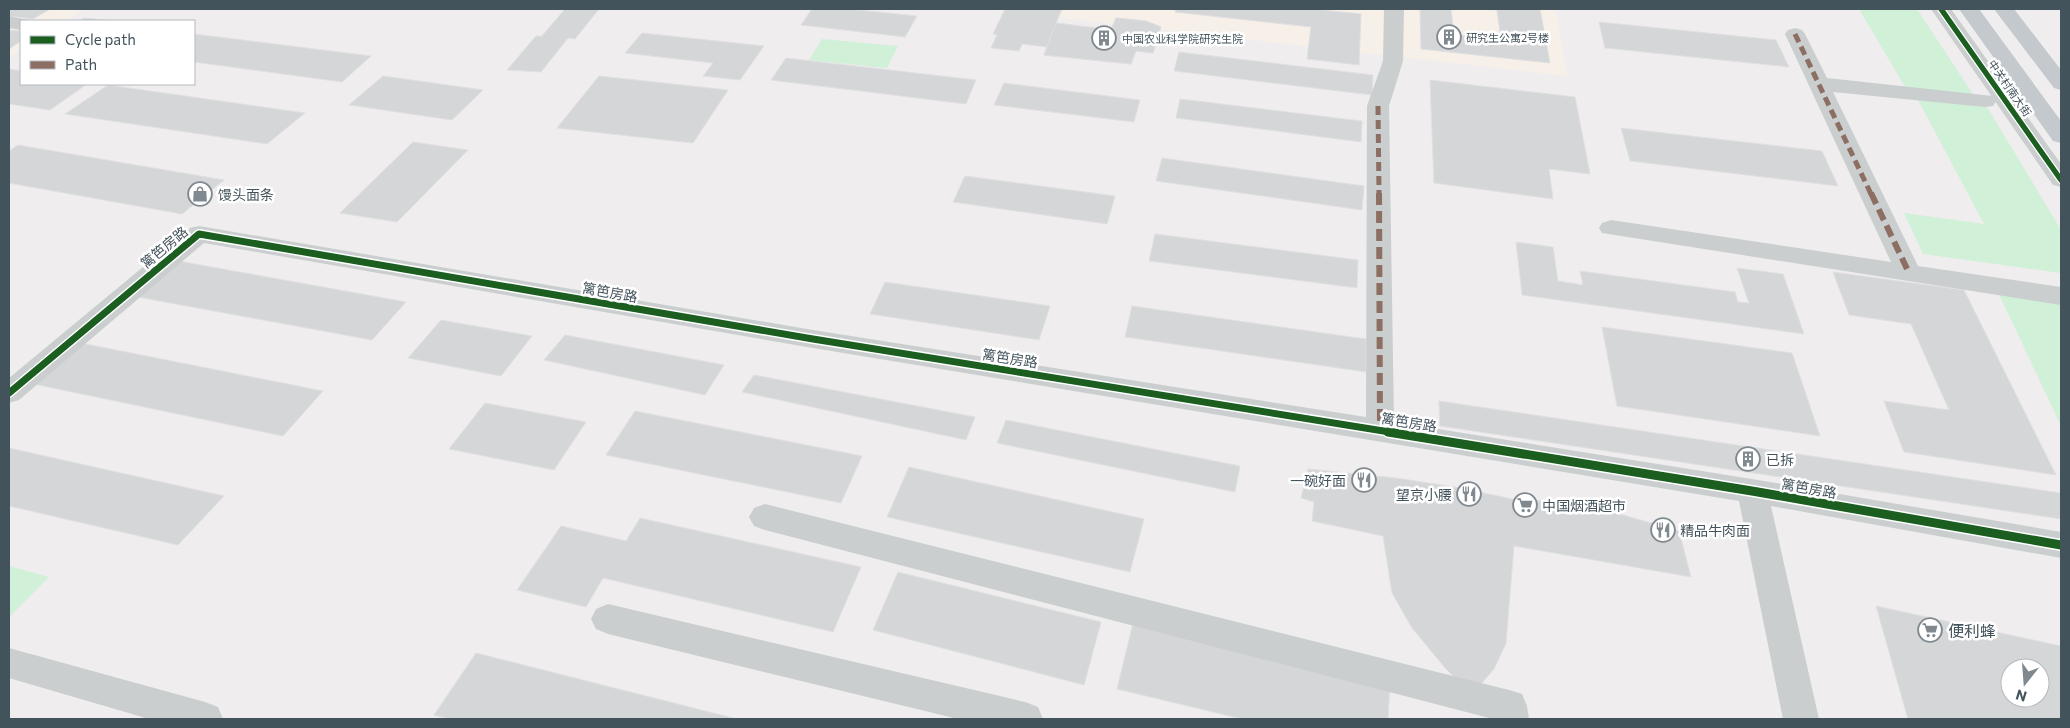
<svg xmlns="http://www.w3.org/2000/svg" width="2070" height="728" viewBox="0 0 2070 728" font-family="Commissioner,'Noto Sans SC',sans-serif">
  <rect width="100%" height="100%" fill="#efedee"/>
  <!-- commercial -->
  <g fill="#f7f0e8">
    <path d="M9,9H85L66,21H21V50L9,58Z"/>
    <path d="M982,9H1556L1567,76Z"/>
  </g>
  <!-- green -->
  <g fill="#d0f0d8">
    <path d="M1859,9H1917L1978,102L1907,90Z"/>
    <path d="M822,39L898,46L887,68L809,60Z"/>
    <path d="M1917,98L1987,107L2061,230V273L1923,254L1904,213L1984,224Z"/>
    <path d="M1999,294L2061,303V426Z"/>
    <path d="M9,566L49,577L9,617Z"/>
  </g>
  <!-- building -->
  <g fill="#d5d6d8" stroke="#e0dfe1" fill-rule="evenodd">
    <path d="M9,9H50L33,19L9,16Z"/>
    <path d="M565,9H599L575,39L568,38L541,72L507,70L536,36H542Z"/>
    <path d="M812,9H849L917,16L905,37L801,25Z"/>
    <path d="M1005,9H1062L1056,23L1111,30L1116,18L1146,21L1161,27L1153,53L1136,51L1131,64L1044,55L1047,47L1022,44L1019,51L991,48L997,35L993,34Z"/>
    <path d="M1176,9H1314L1361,14L1359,65L1307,59L1311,27L1175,12Z"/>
    <path d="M1420,9H1451L1454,35L1501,39L1497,10L1484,9H1540L1550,63L1421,49Z"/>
    <path d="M84,18L115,21H79Z"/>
    <path d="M1116,18L1146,21L1161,27L1153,53L1136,51L1131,64L1044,55L1056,23L1111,30Z"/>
    <path d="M1599,22L1776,40L1789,67L1605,48Z"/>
    <path d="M9,30L21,31V41L9,49Z"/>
    <path d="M642,33L764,46L740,80L703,76L713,63L625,53Z"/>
    <path d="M194,34L371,56L342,82L194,62Z"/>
    <path d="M1179,52L1373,75L1372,95L1174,71Z"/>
    <path d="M786,58L976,80L966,104L771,80Z"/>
    <path d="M9,69L21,71V84H87L50,110L9,104Z"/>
    <path d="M383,76L483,90L452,120L349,105Z"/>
    <path d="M599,76L728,90L693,143L557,128Z"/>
    <path d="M1430,80L1575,97L1590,174L1549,169L1553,199L1434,183Z"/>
    <path d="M1004,83L1140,100L1134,122L994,105Z"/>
    <path d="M108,85L305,113L267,144L65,114Z"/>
    <path d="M1180,99L1362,121L1361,142L1176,118Z"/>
    <path d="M1621,128L1822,151L1838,186L1630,161Z"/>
    <path d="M413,142L468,150L397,222L340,213Z"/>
    <path d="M18,145L224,180L182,214L9,183V151Z"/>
    <path d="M1162,158L1364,186L1362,210L1156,181Z"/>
    <path d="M965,176L1115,196L1107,224L953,202Z"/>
    <path d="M1155,234L1358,260L1357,288L1149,261Z"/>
    <path d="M1516,242L1553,247L1558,281L1583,285L1580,271L1735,292L1738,302L1749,303L1737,268L1783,274L1804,334L1522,295Z"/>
    <path d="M173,260L406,302L372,340L132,296Z"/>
    <path d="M1833,272L1964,290L2056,475L1904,452L1884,401L1949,410L1911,324L1849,315Z"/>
    <path d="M885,282L1050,306L1039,340L870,314Z"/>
    <path d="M1132,306L1366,339V372L1125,337Z"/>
    <path d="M441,320L532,336L501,376L408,358Z"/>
    <path d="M1602,327L1792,353L1820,436L1617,406Z"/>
    <path d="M565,335L724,365L705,395L544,360Z"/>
    <path d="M76,342L323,391L283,436L29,383Z"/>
    <path d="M754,375L975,417L966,440L742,392Z"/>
    <path d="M1439,401L2061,493V519L1440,426Z"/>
    <path d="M485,403L586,422L554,470L449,449Z"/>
    <path d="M635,411L862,456L841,503L606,455Z"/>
    <path d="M1006,420L1240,466L1235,492L997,443Z"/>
    <path d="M9,448L224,496L178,545L9,506Z"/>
    <path d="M909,467L1144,519L1130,572L887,517Z"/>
    <path d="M1308,469L1396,478L1461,488L1512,499L1561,502L1623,515L1679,531L1691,577L1514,546L1506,643L1494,669L1481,684L1462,685L1446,669L1412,628L1392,593L1383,536L1312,521L1314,502L1301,498Z"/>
    <path d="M640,518L861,567L833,632L603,578L586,607L517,590L561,526L626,541Z"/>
    <path d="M898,572L1101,622L1084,685L873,630Z"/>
    <path d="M1876,606L2061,646V719H1908ZM2010,668H2040V698H2010Z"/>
    <path d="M1133,623L1390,682L1388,719H1242L1117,689Z"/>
    <path d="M476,653L737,719H449L434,715Z"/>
  </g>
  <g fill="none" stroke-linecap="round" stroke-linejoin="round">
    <!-- minor -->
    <g fill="#cacecf" fill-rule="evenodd">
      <path d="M1384,9H1404L1403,61L1389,106L1394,422L1752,479L2061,532V558L1771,506L1819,719H1783L1739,501L813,348L204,243L19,400L9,403V378L190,228L199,226L813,330L1366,417L1367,106L1383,61Z"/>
      <path d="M9,16L28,20L29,21H21V30L9,28Z"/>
      <path d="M1795,28L1802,30L1805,34L1827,78L1993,96L1996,101L1993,106L1985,107L1833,92L1918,266L2061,287V305L1602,233L1599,228L1602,223L1611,220L1891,262L1785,34L1788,30Z"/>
      <path d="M765,504L1509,690L1522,694L1527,706L1529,719H1493L765,530L754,526L749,517L754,508Z"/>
      <path d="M608,604L1025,702L1038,707L1043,719H958L608,634L596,629L591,619L596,609Z"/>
      <path d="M9,648L205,702L218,707L223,719H149L9,678Z"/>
    </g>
    <!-- tertiary -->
    <path fill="#cacecf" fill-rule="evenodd" d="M1931,9H1951L2061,164V187L2053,185Z"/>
    <!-- primary -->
    <g fill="#c4c9cd" fill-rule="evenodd">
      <path d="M1959,9H1979L2061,121V143L2053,141Z"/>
      <path d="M1994,9H2014L2061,70V90L2054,88Z"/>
    </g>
    <!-- quiet-far1 -->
    <g stroke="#8d6e63" stroke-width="5" stroke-dasharray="9 5" stroke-linecap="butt">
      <path d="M1795,34L1871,194"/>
      <path d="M1378,106L1379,194"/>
    </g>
    <!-- quiet -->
    <g stroke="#8d6e63" stroke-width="6" stroke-dasharray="12 6" stroke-linecap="butt">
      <path d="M1379,193L1380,430"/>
      <path d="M1871,193L1909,273"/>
    </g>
    <!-- cycleway-far2 casing -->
    <g stroke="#fff" stroke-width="8">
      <path id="cycleway-far2" d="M1941,9L2061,180"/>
    </g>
    <!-- cycleway-far1 casing -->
    <g stroke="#fff" stroke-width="10">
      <path id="cycleway-far1" d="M9,393L199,234L813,339L1396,433"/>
    </g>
    <!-- cycleway casing -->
    <g stroke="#fff" stroke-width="12">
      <path id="cycleway" d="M1388,432L1752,491L2061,545"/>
    </g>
    <!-- cycleway-far2 -->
    <use href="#cycleway-far2" stroke="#1b5e20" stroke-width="5.5"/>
    <!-- cycleway-far1 -->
    <use href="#cycleway-far1" stroke="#1b5e20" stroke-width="7"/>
    <!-- cycleway -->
    <use href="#cycleway" stroke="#1b5e20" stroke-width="9"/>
  </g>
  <!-- icons -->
  <defs>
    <g id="building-ring" transform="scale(1.25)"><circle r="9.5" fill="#fff" stroke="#7f898f" stroke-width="1.5"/><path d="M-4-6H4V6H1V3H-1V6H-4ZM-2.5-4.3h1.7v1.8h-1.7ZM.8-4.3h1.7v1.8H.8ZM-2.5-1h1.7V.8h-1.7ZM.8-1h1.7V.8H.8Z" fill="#7f898f"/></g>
    <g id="shop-ring" transform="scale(1.25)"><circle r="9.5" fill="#fff" stroke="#7f898f" stroke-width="1.5"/><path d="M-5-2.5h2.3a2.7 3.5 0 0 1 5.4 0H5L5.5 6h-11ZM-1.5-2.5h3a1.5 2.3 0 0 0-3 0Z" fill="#7f898f"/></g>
    <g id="restaurant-ring" transform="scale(1.25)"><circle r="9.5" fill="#fff" stroke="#7f898f" stroke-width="1.5"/><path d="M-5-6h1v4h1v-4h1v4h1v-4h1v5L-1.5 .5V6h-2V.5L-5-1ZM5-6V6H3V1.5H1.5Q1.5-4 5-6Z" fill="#7f898f"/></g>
    <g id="supermarket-ring" transform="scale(1.25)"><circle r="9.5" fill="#fff" stroke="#7f898f" stroke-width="1.5"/><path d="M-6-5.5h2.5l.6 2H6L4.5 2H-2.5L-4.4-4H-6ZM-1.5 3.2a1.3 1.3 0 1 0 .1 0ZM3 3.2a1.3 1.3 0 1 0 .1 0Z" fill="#7f898f"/></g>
  </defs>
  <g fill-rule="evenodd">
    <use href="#building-ring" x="1449" y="37"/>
    <use href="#building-ring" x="1104" y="38"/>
    <use href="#shop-ring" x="200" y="194"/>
    <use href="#building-ring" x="1748" y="459"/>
    <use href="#restaurant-ring" x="1364" y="480"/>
    <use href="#restaurant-ring" x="1469" y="494"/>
    <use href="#supermarket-ring" x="1525" y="505"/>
    <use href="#restaurant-ring" x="1663" y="530"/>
    <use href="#supermarket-ring" x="1930" y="630"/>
  </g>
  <g text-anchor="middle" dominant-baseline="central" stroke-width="5" stroke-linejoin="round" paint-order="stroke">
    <!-- far-poi labels -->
    <g font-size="11" fill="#43535c" stroke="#fff" text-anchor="start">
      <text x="1466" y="37">研究生公寓2号楼</text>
      <text x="1122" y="38">中国农业科学院研究生院</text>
    </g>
    <!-- far-street labels -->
    <g font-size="11" fill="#43535c" stroke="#fff">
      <text transform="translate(2010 88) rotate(55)">中关村南大街</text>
    </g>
    <!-- poi labels -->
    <g font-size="14" fill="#43535c" stroke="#fff" text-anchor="start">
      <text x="218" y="194">馒头面条</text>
      <text x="1766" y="459">已拆</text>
      <text x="1346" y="480" text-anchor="end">一碗好面</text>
      <text x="1452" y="494" text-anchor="end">望京小腰</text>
      <text x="1542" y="505">中国烟酒超市</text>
      <text x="1680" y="530">精品牛肉面</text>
    </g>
    <!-- street labels -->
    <g font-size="14" fill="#43535c" stroke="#fff">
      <text transform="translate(164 247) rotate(-40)">篱笆房路</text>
      <text transform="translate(610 292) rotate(10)">篱笆房路</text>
      <text transform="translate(1010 358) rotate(9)">篱笆房路</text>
      <text transform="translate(1409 422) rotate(9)">篱笆房路</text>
      <text transform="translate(1809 488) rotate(10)">篱笆房路</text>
    </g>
    <!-- near-poi labels -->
    <g font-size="16" fill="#43535c" stroke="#fff" text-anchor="start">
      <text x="1948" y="630">便利蜂</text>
    </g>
  </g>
  <!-- border -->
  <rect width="2070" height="728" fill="none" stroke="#43535c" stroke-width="20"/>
  <!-- legend -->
  <rect x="20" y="20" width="175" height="65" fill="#ffffff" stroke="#b4babe"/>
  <rect x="30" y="36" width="25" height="8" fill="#1b5e20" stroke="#b4babe"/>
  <text x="65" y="45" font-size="15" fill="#43535c">Cycle path</text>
  <rect x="30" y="61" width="25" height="8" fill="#8d6e63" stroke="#b4babe"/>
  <text x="65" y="70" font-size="15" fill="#43535c">Path</text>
  <!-- north arrow -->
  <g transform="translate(2025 683) rotate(197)"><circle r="24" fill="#ffffff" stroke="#b4babe"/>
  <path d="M0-4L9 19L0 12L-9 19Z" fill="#7f898f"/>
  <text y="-8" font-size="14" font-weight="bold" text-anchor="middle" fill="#43535c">N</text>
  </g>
</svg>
